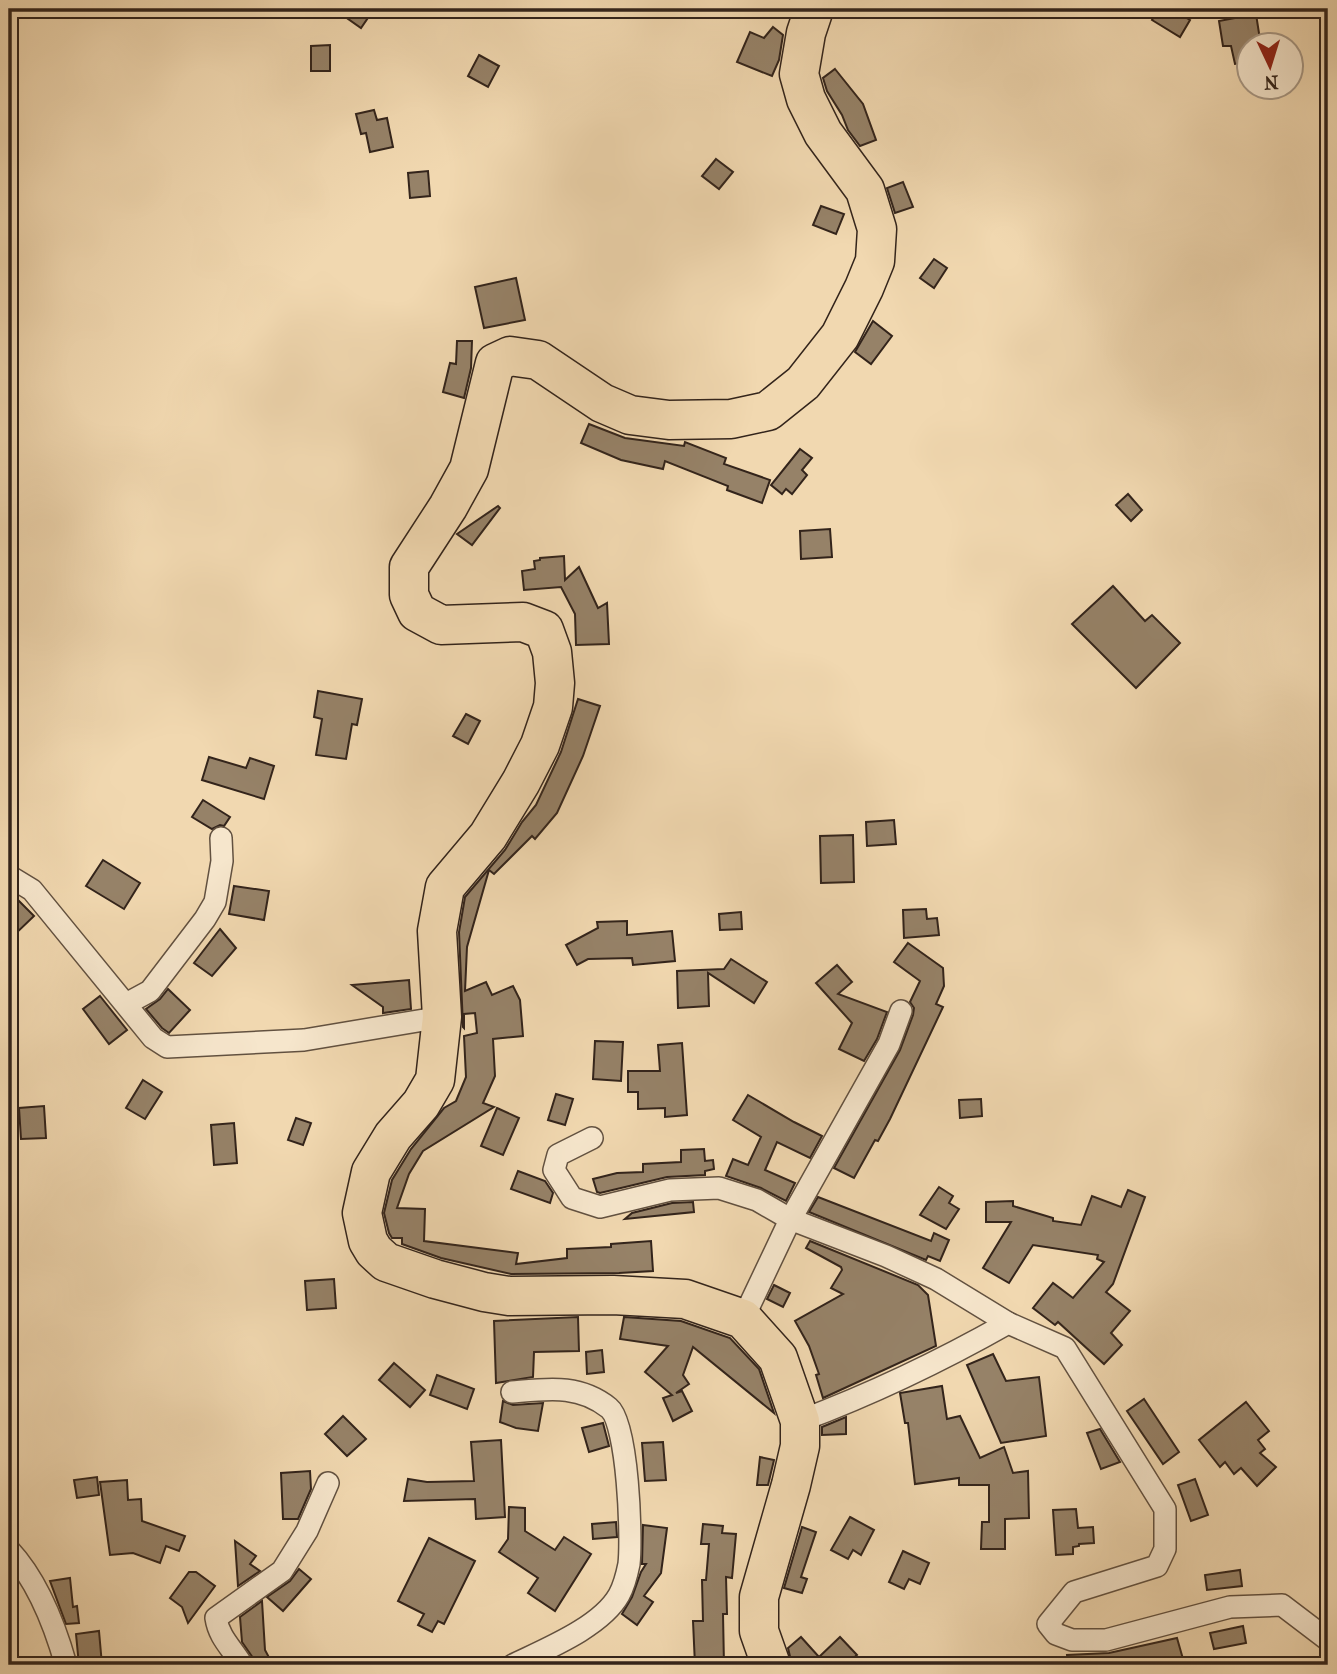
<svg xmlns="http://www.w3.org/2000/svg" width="1337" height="1674" viewBox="0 0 1337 1674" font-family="'IM FELL French Canon',serif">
  <rect width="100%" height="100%" fill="#f1d8b0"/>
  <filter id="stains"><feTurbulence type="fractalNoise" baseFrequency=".00286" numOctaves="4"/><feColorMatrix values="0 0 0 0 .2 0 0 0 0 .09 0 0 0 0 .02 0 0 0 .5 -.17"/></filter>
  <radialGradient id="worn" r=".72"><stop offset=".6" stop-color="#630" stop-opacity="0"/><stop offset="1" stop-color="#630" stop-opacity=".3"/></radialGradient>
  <!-- building -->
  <g fill="#968268" stroke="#33241b" stroke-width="2">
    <path d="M334,9H374L361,28Z"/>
    <path d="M1158,9H1171L1190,20L1180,37L1152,20Z"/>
    <path d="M1256,14L1261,46H1250V62L1235,64L1231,46H1223L1219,21Z"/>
    <path d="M773,27L783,35L779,60L772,76L737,62L750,32L764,38Z"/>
    <path d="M330,45V71H311V46Z"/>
    <path d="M479,55L499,66L488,87L468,76Z"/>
    <path d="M835,69L863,104L876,140L860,146L848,130L842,115L827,91L823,78Z"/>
    <path d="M374,110L377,120L387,118L393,147L370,152L366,133L361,134L356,114Z"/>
    <path d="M716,159L733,172L719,189L702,176Z"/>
    <path d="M428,171L430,196L410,198L408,173Z"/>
    <path d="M903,182L913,207L895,213L887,188Z"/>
    <path d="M821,206L844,214L836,234L813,225Z"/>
    <path d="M934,259L947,268L934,288L920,278Z"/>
    <path d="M516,278L525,320L484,328L475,287Z"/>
    <path d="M873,321L892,336L871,364L855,352Z"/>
    <path d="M457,341H472L471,368L464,398L443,392L450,363L456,364Z"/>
    <path d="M589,424L625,438L684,446L685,442L726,458L724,464L770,480L762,503L727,490L728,486L665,461L663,469L621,460L581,443Z"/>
    <path d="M800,449L812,458L802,470L807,475L792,494L786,489L782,494L771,485Z"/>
    <path d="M1128,494L1142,510L1131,521L1116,505Z"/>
    <path d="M498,506L500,508L472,545L457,534Z"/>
    <path d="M830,529L832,557L801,559L800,531Z"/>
    <path d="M564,556L565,580L579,567L598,608L607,603L609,644L576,645L575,614L561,587L524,590L522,571L535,569L534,561L540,560V558Z"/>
    <path d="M1113,586L1145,621L1152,615L1180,643L1136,688L1072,624Z"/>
    <path d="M318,691L362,699L357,725L352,724L346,759L316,755L322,719L314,717Z"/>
    <path d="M578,699L600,706L583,756L557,813L535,839L532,836L494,874L489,870L467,947L465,991L486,982L492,995L513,986L520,1000L523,1036L493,1039L495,1076L483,1103L494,1107L423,1151L409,1174L397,1208L425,1209L424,1241L518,1253L516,1264L567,1258V1249L611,1247V1244L651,1241L653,1271L619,1273L511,1274L441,1258L402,1244V1238H392L389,1233L384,1213L392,1180L411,1149L444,1108L456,1101L466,1077L464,1036L477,1033L475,1013L464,1014V1028L463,1027L459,932L465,897L505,850L522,822L536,805L561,752Z"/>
    <path d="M466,714L480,721L468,744L453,736Z"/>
    <path d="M209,757L246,768L250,758L274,766L264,799L202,780Z"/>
    <path d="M203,800L230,817L224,826L220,825L212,829L192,817Z"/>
    <path d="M894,820L896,844L867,846L866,822Z"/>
    <path d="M853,835L854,882L821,883L820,836Z"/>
    <path d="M103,860L140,883L124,909L86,886Z"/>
    <path d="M234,886L269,891L264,920L229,914Z"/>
    <path d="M9,891L34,916L9,940Z"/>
    <path d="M926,909L927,919L937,918L939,935L904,938L903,910Z"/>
    <path d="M741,912L742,929L720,930L719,914Z"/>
    <path d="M627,921V935L672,931L675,961L633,965L632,958L588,959L577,965L566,945L598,928L597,922Z"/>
    <path d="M220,929L236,948L212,976L194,963Z"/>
    <path d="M908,943L943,968L944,986L936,1004L943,1007L890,1119L878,1141L875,1140L854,1178L834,1168L900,1050L913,1015L914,1008L910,1002L920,981L894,962Z"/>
    <path d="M731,959L767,982L754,1003L708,973L709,1006L678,1008L677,971L724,969Z"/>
    <path d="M837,965L852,982L838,994L887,1012L877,1039L864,1061L839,1049L852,1023L816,983Z"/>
    <path d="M409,980L411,1009L383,1013V1007L352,985Z"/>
    <path d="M168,989L190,1010L169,1033L162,1028L146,1009L160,999Z"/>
    <path d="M100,996L127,1030L109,1044L83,1009Z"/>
    <path d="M595,1041L623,1042L621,1081L593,1079Z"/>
    <path d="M682,1043L687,1115L665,1117V1108L638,1109V1092H628V1071H660L658,1045Z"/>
    <path d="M143,1080L162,1092L145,1119L126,1108Z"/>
    <path d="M556,1094L573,1099L565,1125L548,1120Z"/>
    <path d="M748,1095L794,1122L822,1136L810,1158L777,1142L765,1170L795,1183L786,1201L761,1188L726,1176L733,1159L748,1165L761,1137L733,1120Z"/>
    <path d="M981,1099L982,1116L960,1118L959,1100Z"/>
    <path d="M44,1106L46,1138L21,1139L19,1108Z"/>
    <path d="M497,1108L519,1118L503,1155L481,1146Z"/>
    <path d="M296,1118L311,1123L303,1145L288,1140Z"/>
    <path d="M234,1123L237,1163L214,1165L211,1125Z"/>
    <path d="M704,1149L705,1161L713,1160L714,1169L705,1171V1175L667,1177L600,1193L597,1192L593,1179L617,1173L643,1172V1164L681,1162V1150Z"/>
    <path d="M518,1171L545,1181L553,1193L550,1203L511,1189Z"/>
    <path d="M939,1187L953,1196L949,1203L959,1209L946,1229L920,1215Z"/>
    <path d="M1128,1190L1145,1197L1113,1284L1106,1292L1130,1311L1111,1333L1122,1345L1104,1364L1058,1322L1055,1325L1033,1308L1053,1283L1073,1298L1104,1262L1097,1259L1098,1255L1033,1245L1009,1283L983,1268L1011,1222H986V1202L1013,1201V1206L1053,1218V1221L1081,1225L1092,1196L1121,1207Z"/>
    <path d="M818,1197L931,1241L934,1233L949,1240L940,1261L928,1256L926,1260L809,1212Z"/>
    <path d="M693,1202L694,1212L625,1219L632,1213L672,1203Z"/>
    <path d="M810,1241L918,1285L928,1295L936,1346L823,1398L816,1375L819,1374L809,1346L795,1321L843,1294L831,1288L842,1270L841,1267L806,1248Z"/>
    <path d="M334,1279L336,1308L307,1310L305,1281Z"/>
    <path d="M774,1285L790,1293L783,1307L767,1299Z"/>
    <path d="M578,1317L579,1351L534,1352L533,1377L496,1383L494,1321Z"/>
    <path d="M624,1317L681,1321L730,1338L759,1369L774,1413L693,1347L683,1375L689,1384L676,1393L682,1391L692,1411L673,1421L663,1398L672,1395L645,1372L668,1346L620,1339Z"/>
    <path d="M602,1350L604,1372L587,1374L586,1352Z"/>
    <path d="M993,1354L1006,1381L1039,1377L1046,1436L1001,1443L967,1365Z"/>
    <path d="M394,1363L425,1390L410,1407L379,1380Z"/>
    <path d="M437,1375L474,1389L467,1409L430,1395Z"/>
    <path d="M942,1386L947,1419L960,1416L980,1458L1004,1447L1013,1473L1028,1471L1029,1518L1005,1519V1549H981L982,1522H989V1485H959V1478L915,1484L908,1423H905L900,1393Z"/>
    <path d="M1144,1399L1179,1452L1163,1464L1127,1411Z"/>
    <path d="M503,1401L513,1405L543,1403L538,1431L516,1428L500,1422Z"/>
    <path d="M1246,1402L1269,1431L1258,1440L1265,1449L1260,1453L1276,1467L1257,1486L1241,1468L1234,1474L1225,1462L1220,1467L1199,1440Z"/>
    <path d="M343,1416L366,1439L347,1456L325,1434Z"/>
    <path d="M846,1417V1434L822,1435V1427Z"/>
    <path d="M603,1423L609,1446L589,1452L582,1428Z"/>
    <path d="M1100,1429L1120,1462L1101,1469L1087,1433Z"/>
    <path d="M501,1440L505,1517L476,1519L475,1499L404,1501L408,1479L427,1482L474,1481L471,1442Z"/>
    <path d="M663,1442L666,1480L645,1481L642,1443Z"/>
    <path d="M760,1457L774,1460L768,1485H757Z"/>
    <path d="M310,1471L311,1489L298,1519H283L281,1473Z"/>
    <path d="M97,1477L99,1495L77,1498L74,1480Z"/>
    <path d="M1195,1479L1208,1515L1191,1521L1178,1485Z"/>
    <path d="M127,1480L128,1500L141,1499L142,1521L185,1536L179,1551L166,1546L160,1563L133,1553L110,1555L100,1482Z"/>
    <path d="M509,1507L525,1508V1531L555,1550L564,1537L591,1554L555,1611L528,1593L538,1578L499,1552L508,1539Z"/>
    <path d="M1076,1509L1078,1528L1093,1527L1094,1543L1079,1544V1546L1073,1547V1554L1056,1555L1053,1510Z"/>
    <path d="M850,1517L874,1530L861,1555L853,1550L848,1559L831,1550Z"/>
    <path d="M616,1522L617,1537L593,1539L592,1524Z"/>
    <path d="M703,1524L723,1526L722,1533L736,1534L732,1578L726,1577L727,1614H723L724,1665H695L693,1621H703L702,1580H706L709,1544H701Z"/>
    <path d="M643,1525L667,1528L661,1573L644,1596L653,1602L637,1625L622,1614L632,1597L641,1572L646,1564H642Z"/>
    <path d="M802,1527L816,1532L801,1577L807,1579L802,1593L784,1588Z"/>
    <path d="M429,1538L475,1561L444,1624L438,1621L432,1632L418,1625L424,1614L398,1601Z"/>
    <path d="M235,1541L256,1556L250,1564L260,1571L238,1586Z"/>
    <path d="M903,1551L929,1563L920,1584L909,1579L904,1589L889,1582Z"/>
    <path d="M299,1569L311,1579L283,1611L267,1597L290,1581Z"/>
    <path d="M1240,1570L1242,1586L1207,1590L1205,1575Z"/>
    <path d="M189,1572H196L215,1586L188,1623L182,1607L170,1598Z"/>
    <path d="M70,1578L73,1607L77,1606L79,1623L66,1624L50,1581Z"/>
    <path d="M262,1601L265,1650L273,1665H255L253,1658L242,1642L240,1617Z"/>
    <path d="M1243,1626L1246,1643L1214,1649L1210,1633Z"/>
    <path d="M99,1631L102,1665H79L76,1634Z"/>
    <path d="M801,1637L819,1657L840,1637L857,1655L845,1665H792L788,1648Z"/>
    <path d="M1177,1638L1183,1659L1158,1665H1068L1067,1655L1109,1653Z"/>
  </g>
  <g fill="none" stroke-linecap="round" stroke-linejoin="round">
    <!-- street casing -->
    <g stroke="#625140" stroke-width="24">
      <g id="street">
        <path d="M9,876L32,890L153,1038L167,1047L304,1040L442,1017"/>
        <path d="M126,1004L150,991L205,919L215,902L222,861L221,838"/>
        <path d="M592,1138L558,1155L554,1170L572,1198L600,1207L670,1190L719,1188L757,1200L790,1219L886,1256L936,1279L1008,1323"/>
        <path d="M743,1319L789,1222L889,1044L901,1011"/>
        <path d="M512,1392C548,1389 579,1384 609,1408C628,1423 632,1538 629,1564C627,1574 624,1586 619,1595C601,1627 546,1649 513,1665"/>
        <path d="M800,1421C872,1394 941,1361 1008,1323L1065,1348L1165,1509V1549L1157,1566L1074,1592L1048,1624L1056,1634L1072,1640H1106L1230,1607L1282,1605L1328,1640"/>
        <path d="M9,1550C38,1581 55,1626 66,1665"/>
        <path d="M242,1665C232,1648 219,1638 216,1618L282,1571L307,1531L328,1483"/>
      </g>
    </g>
    <!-- highway casing -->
    <g stroke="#33241b" stroke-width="41">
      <path id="highway" d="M771,1665L759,1631V1597L791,1485L800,1446V1421L778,1358L743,1319L685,1299L613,1295L509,1296L484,1292L435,1279L386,1262L374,1251L368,1241L362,1213L371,1172L393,1136L421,1104L435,1080L442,1017L437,931L445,887L488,836L521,782L540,745L553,707L555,683L552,652L544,630L523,622L441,625L417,612L409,595V567L448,507L469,469L495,363L510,356L538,360L602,403L630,415L669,420L731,419L768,411L803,383L840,336L864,288L875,261L877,229L865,190L823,133L806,99L799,74L806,33L814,9"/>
    </g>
    <!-- street -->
    <use href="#street" stroke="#f6e6cc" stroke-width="21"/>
    <!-- highway -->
    <use href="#highway" stroke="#f1d8b0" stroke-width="38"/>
  </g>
  <!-- margin -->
  <rect width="1337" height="1674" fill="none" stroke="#f1d8b0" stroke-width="35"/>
  <rect x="10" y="10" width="1316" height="1653" fill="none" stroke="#33241b" stroke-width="3.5"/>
  <rect x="18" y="18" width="1302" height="1639" fill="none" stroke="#33241b" stroke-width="2"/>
  <!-- north arrow -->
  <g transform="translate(1270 66) rotate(176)"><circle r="33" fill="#f6e6cc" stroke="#a89885" stroke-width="2"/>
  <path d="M0-5L12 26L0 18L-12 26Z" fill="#8f2418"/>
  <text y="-10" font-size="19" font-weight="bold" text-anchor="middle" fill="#33241b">N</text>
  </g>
  <rect width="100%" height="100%" filter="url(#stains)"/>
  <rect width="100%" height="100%" fill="url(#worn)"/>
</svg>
